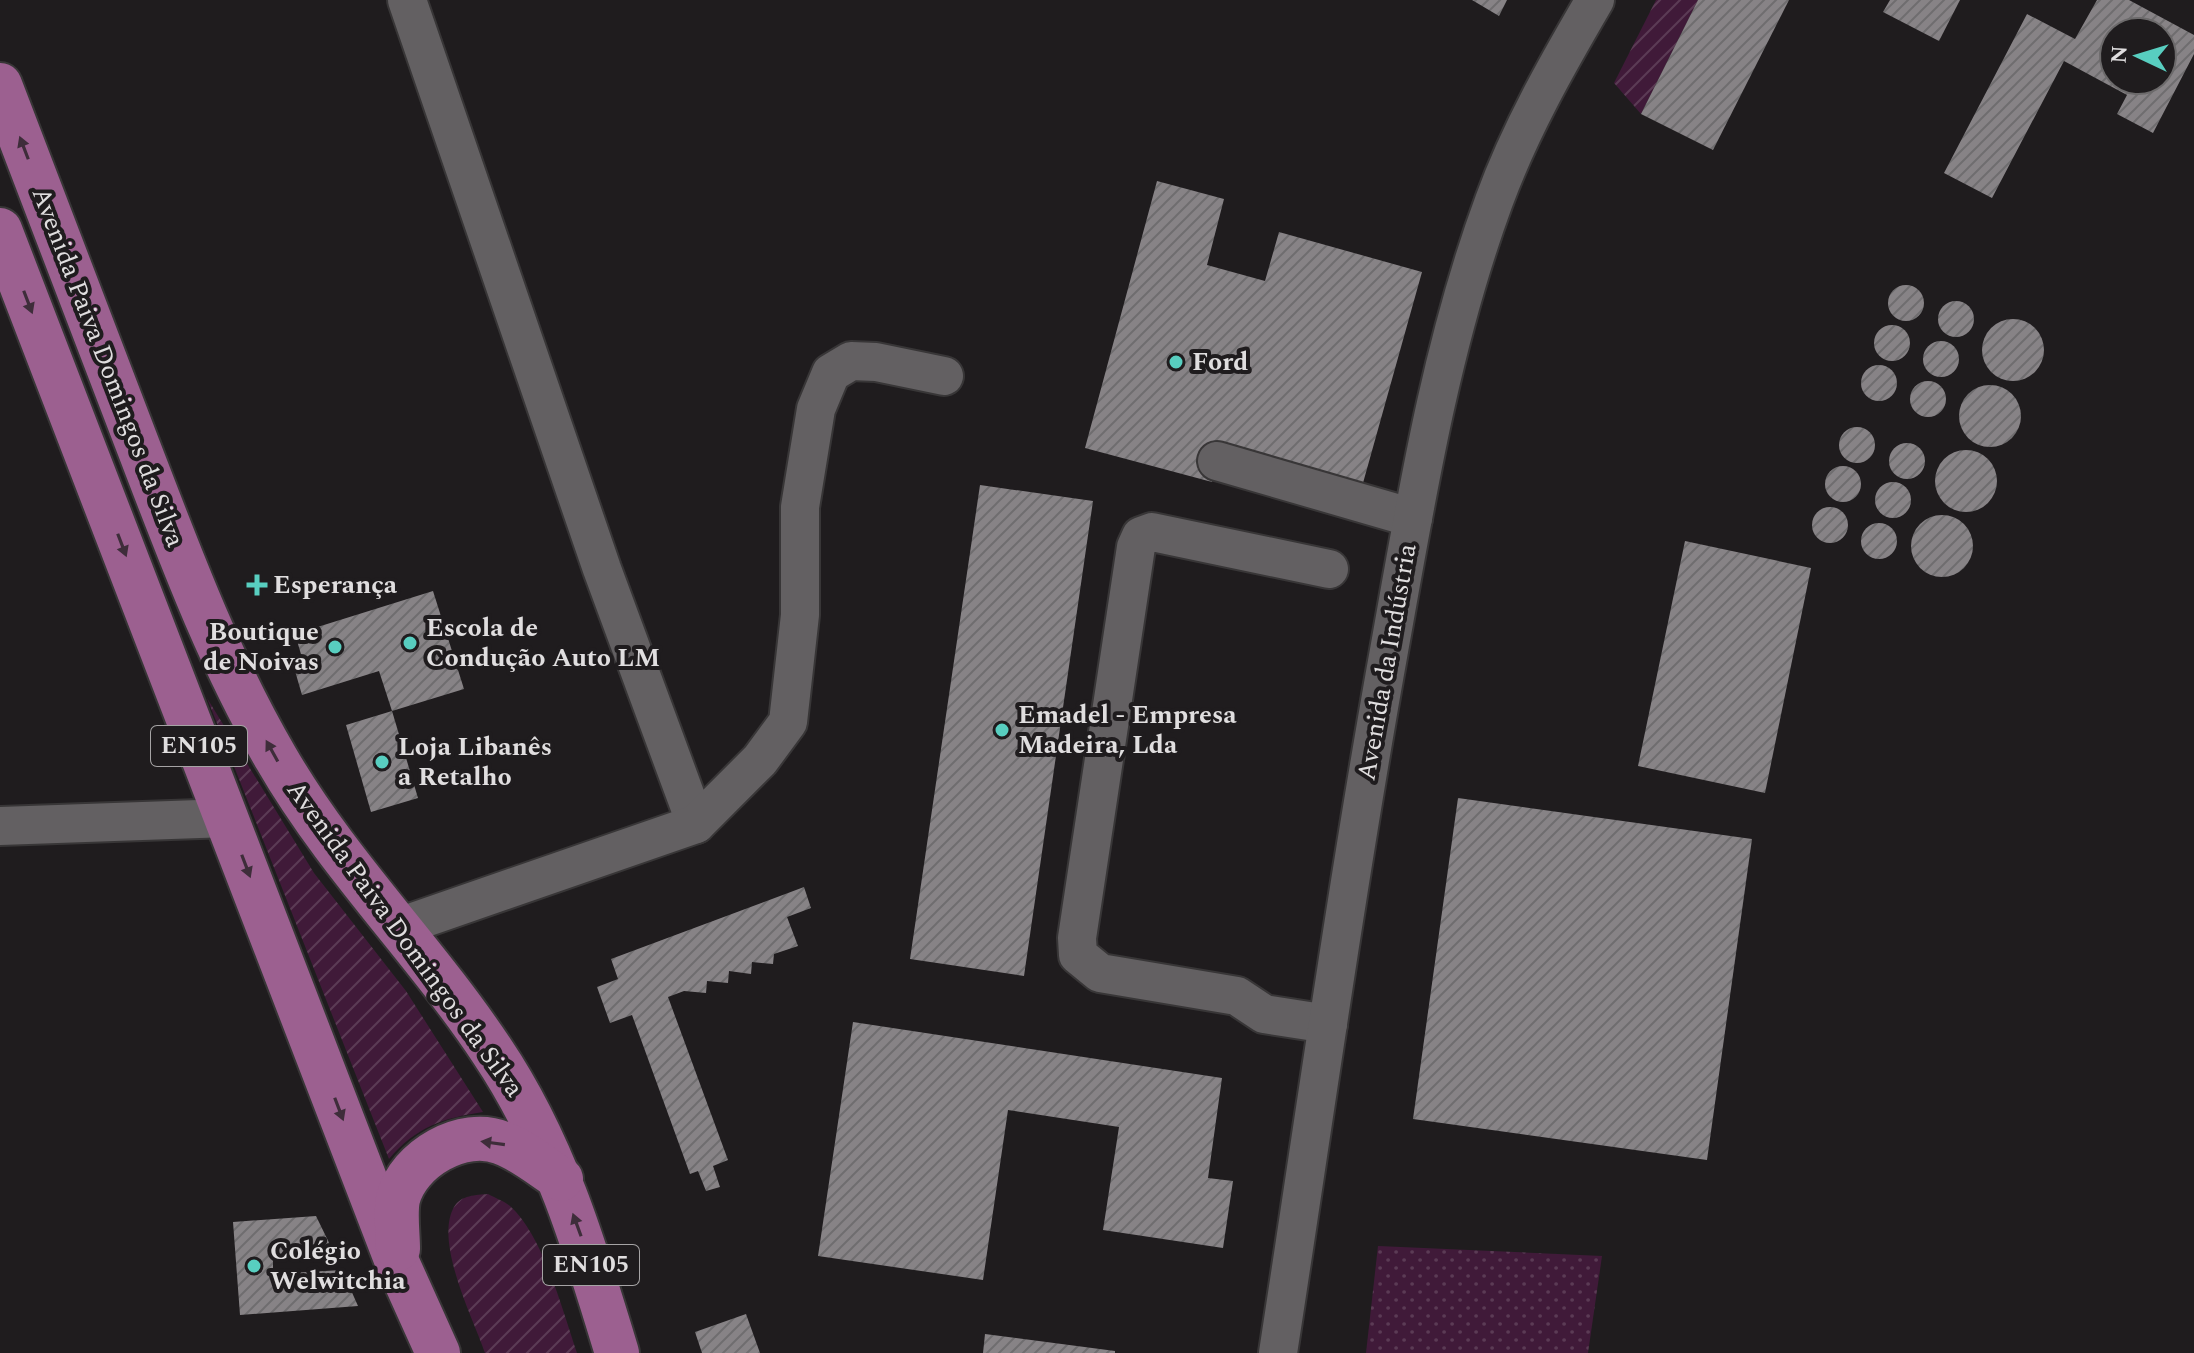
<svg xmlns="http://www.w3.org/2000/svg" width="2194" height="1353" viewBox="0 0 2194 1353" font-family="Spectral,serif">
  <defs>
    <pattern id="grass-dots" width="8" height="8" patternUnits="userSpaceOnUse" patternTransform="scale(2)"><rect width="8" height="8" fill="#401a39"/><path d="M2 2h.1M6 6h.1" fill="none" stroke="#5b3b55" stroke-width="1.8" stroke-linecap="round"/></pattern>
    <pattern id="garden-furrows" width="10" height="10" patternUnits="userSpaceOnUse" patternTransform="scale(2)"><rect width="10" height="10" fill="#401a39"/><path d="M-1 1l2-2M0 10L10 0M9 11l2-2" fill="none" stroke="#5b3b55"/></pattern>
    <pattern id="building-hatch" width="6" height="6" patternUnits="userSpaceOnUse" patternTransform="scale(2)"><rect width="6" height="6" fill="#878386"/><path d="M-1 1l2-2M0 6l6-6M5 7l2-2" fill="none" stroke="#6f6d6f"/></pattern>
  </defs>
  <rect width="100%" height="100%" fill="#1f1c1e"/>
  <!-- grass -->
  <path fill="url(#grass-dots)" d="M1378,1246L1602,1256L1588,1353H1366Z"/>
  <!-- garden -->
  <g fill="url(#garden-furrows)">
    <path d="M1656,0H1698L1641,114L1614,83Z"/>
    <path d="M207,698L314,873L406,991L483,1112C443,1118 416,1127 389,1159Z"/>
    <path d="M488,1194C495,1198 504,1201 510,1206C543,1235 563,1312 577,1353H485C473,1318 434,1242 454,1207C461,1195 476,1195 488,1194Z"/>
  </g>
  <!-- building -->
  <g fill="url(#building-hatch)" fill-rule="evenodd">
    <path d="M1472,0H1507L1499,16Z"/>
    <path d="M1698,0H1789L1713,150L1641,114Z"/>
    <path d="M1890,0H1960L1939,41L1883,12Z"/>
    <path d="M2097,0H2129L2194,35V54L2153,133L2117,114L2127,95L2064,61L1992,198L1944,173L2027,14L2075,39ZM2114,32H2162V80H2114Z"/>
    <path d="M1157,181L1224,199L1207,265L1265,281L1279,232L1422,272L1363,483L1222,443L1212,482L1085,448Z"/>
    <circle cx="1906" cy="303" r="18"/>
    <circle cx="1956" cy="319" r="18"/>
    <circle cx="2013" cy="350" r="31"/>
    <circle cx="1892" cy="343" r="18"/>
    <circle cx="1941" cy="359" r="18"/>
    <circle cx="1879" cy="383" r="18"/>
    <circle cx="1928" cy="399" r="18"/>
    <circle cx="1990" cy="416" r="31"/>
    <circle cx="1857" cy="445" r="18"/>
    <circle cx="1907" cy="461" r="18"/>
    <circle cx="1966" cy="481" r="31"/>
    <circle cx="1843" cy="484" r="18"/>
    <circle cx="1893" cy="500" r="18"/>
    <path d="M980,485L1093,501L1024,976L910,959Z"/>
    <circle cx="1830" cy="525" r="18"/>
    <circle cx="1942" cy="546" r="31"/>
    <circle cx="1879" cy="541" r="18"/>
    <path d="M1685,541L1811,568L1765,793L1638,766Z"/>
    <path d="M433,591L464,689L392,711L379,671L302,695L293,664L303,661L295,634Z"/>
    <path d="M392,711L418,798L371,812L346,725Z"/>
    <path d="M1458,798L1752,839L1707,1160L1413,1119Z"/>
    <path d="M804,887L811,908L787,917L798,946L774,954L773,964L752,962L751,974L729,971L728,983L707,981L706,993L684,991L668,997L728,1160L713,1166L720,1187L706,1191L698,1171L690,1174L632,1015L610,1023L597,987L618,979L611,959Z"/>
    <path d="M853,1022L1222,1078L1208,1178L1233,1181L1223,1248L1103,1230L1119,1127L1008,1110L983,1280L818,1256Z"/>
    <path d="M316,1216L336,1257L273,1261V1274L342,1270L358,1306L240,1315L233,1222Z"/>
    <path d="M746,1314L760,1353H702L695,1332Z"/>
    <path d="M985,1334L1115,1351V1353H983Z"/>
  </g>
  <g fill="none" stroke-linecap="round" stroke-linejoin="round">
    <!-- minor casing -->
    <g stroke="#383637" stroke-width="42">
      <g id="minor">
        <path d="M407,0L602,569L696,824"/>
        <path d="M1217,461L1413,518"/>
        <path d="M0,826L228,818"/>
        <path d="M396,928L696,824L760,760L788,722L800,615V507L816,409L831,373L851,361L876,362L944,376"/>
        <path d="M1328,1024L1264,1014L1237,996L1100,973L1078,955L1077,938L1136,547L1141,536L1152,532L1329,569"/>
        <path d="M1278,1353C1313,1126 1345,899 1385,673C1414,513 1438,353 1494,201C1520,130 1557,65 1595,0"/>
      </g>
    </g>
    <!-- major casing -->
    <g stroke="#383637" stroke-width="48">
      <g id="major">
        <path d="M0,85C45,203 90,321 135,438C177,547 217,657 276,758C337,864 425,950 492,1051C554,1143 585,1247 617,1353"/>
        <path d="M0,230L397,1262L438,1353"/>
        <path d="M398,1249C398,1234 395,1214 398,1199C408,1159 463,1127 502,1143C522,1150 542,1167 561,1179"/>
      </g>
    </g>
    <!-- minor -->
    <use href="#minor" stroke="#636062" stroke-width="38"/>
    <!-- major -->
    <use href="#major" stroke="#9c6090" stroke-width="44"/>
  </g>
  <!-- one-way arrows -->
  <defs><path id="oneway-solid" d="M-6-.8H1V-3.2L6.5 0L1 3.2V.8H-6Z" transform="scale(2)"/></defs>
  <g fill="#3e2d3a">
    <use href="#oneway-solid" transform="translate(24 148) rotate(-111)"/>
    <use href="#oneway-solid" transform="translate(28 302) rotate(69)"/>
    <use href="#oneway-solid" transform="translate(122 545) rotate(69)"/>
    <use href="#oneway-solid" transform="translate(272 751) rotate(-119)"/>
    <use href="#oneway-solid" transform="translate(246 866) rotate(69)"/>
    <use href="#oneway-solid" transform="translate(339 1109) rotate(69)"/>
    <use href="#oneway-solid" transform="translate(493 1143) rotate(-172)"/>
    <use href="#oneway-solid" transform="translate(577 1225) rotate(-110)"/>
  </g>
  <!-- markers -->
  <g fill="#58cec0" stroke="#1f1c1e" stroke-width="3">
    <circle cx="1176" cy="362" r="8"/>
    <path d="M253 573h8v8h8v8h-8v8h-8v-8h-8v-8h8z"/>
    <circle cx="410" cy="643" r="8"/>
    <circle cx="335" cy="647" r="8"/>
    <circle cx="1002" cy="730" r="8"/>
    <circle cx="382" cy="762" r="8"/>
    <circle cx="254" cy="1266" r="8"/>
  </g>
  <g text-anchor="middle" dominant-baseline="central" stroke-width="8" stroke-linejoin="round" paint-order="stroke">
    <!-- shield labels -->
    <g fill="#1f1c1e" stroke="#a6a4a5" stroke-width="2">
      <rect x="151" y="726" width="96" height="40" rx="6"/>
      <rect x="543" y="1245" width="96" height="40" rx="6"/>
    </g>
    <g font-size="24" font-weight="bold" fill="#e0dedf">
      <text x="199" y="746">EN105</text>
      <text x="591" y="1265">EN105</text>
    </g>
    <!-- poi labels -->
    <g font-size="26" font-weight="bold" fill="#e0dedf" stroke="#1f1c1e" text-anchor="start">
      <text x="1192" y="362">Ford</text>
      <text x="273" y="585">Esperança</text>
      <text x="426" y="628">Escola de<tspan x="426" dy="30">Condução Auto LM</tspan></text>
      <text x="319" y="632" text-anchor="end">Boutique<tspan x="319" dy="30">de Noivas</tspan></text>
      <text x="1018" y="715">Emadel - Empresa<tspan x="1018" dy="30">Madeira, Lda</tspan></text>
      <text x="398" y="747">Loja Libanês<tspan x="398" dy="30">a Retalho</tspan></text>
      <text x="270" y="1251">Colégio<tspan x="270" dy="30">Welwitchia</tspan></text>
    </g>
    <!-- street labels -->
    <g font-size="26" fill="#e0dedf" stroke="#1f1c1e">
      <text transform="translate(108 367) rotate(69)">Avenida Paiva Domingos da Silva</text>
      <text transform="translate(1387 662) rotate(-80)">Avenida da Indústria</text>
      <text transform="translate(405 939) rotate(54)">Avenida Paiva Domingos da Silva</text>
    </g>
  </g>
  <!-- north arrow -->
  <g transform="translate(2138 56) rotate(274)"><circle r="38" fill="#1f1c1e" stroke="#6c6a6b" stroke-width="2"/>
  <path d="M0-6L14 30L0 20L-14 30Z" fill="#58cec0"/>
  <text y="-12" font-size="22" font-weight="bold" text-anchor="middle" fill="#e0dedf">N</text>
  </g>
</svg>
